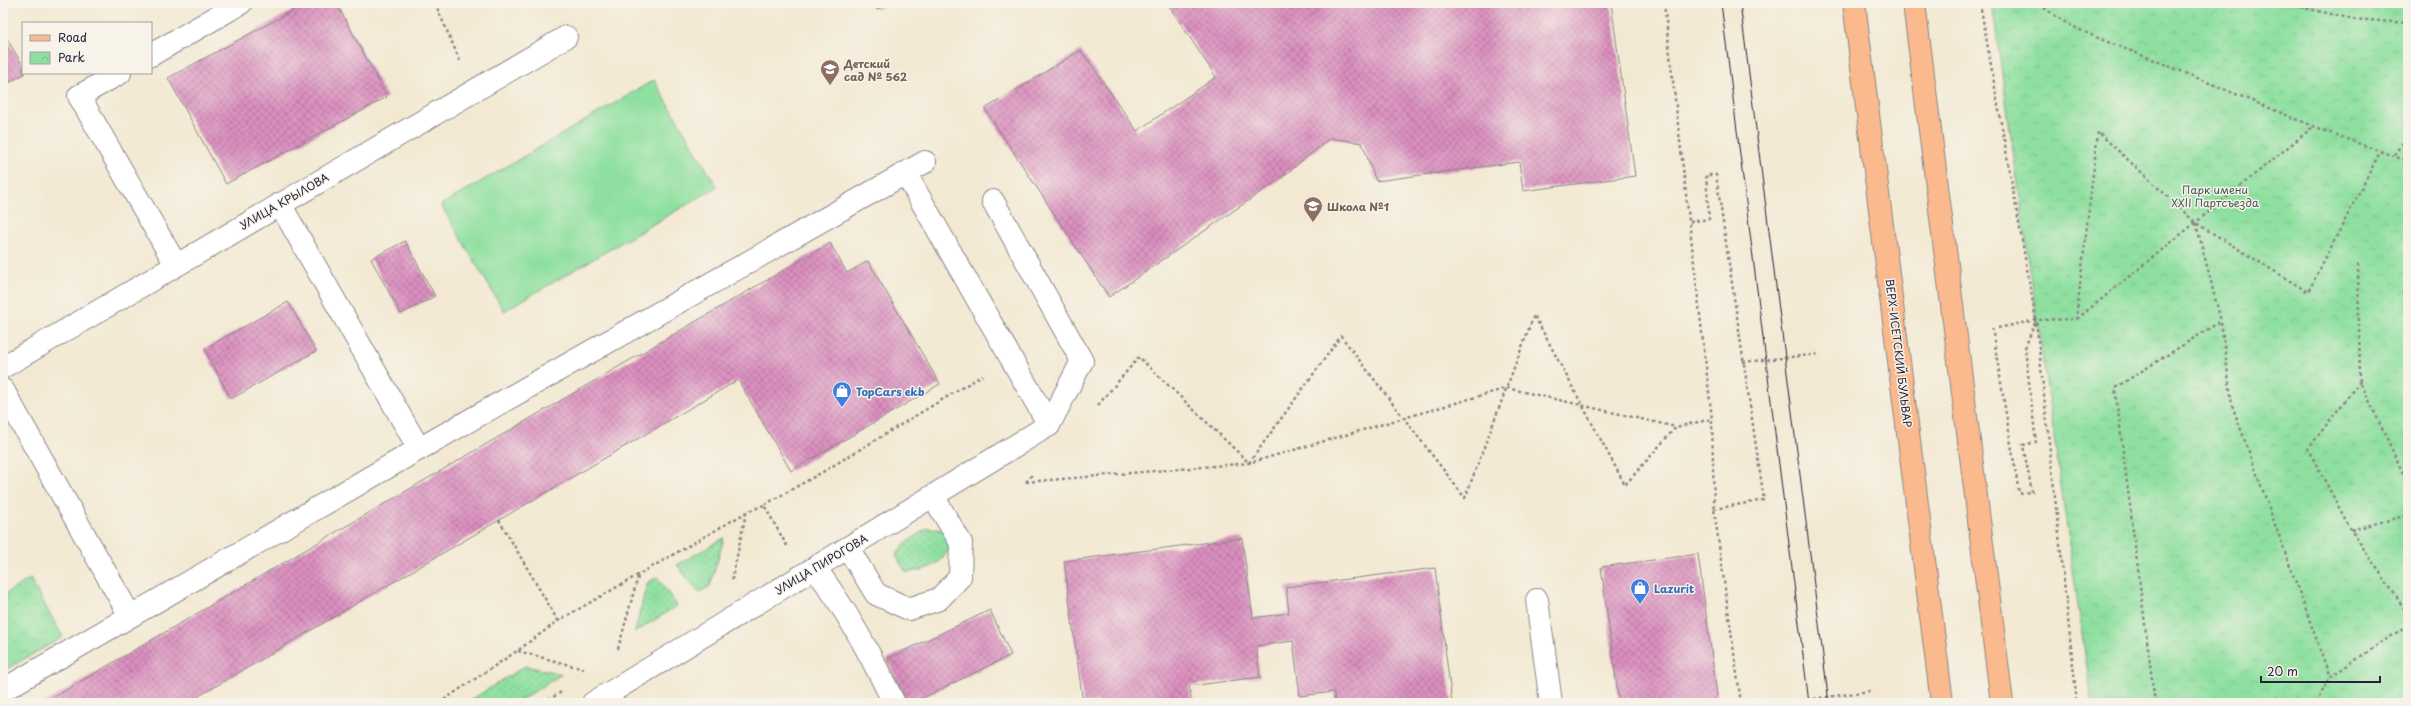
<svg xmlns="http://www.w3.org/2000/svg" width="2411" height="706" viewBox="0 0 2411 706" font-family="'Playpen Sans',sans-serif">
  <defs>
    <pattern id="grass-dots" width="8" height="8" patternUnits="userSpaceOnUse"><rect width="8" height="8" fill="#8fe0a0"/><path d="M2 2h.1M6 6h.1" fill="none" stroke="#7bc08b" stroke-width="1.8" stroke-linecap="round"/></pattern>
    <pattern id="park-crowns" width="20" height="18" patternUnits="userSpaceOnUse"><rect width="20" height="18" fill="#8fe0a0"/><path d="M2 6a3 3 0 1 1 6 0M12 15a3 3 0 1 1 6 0" fill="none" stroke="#7bc08b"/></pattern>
    <pattern id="building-cross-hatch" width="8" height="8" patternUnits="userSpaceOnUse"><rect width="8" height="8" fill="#db90bf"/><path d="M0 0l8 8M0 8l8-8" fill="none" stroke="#b1759c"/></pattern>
  </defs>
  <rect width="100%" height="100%" fill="#f7f3e8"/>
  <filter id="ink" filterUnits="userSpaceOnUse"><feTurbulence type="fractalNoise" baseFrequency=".025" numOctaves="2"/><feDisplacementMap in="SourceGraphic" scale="8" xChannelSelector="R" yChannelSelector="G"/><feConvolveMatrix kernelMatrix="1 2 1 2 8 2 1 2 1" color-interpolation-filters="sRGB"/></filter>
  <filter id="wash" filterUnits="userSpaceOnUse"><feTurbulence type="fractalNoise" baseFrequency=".012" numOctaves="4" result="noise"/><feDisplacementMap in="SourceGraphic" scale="16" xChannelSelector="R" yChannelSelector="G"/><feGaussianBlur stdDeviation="0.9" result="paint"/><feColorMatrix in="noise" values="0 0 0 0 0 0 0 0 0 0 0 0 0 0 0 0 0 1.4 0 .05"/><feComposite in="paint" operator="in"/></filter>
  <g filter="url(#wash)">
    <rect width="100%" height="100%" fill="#f3e9d3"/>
    <!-- grass -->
    <g fill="url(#grass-dots)" stroke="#58816e">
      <path d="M928,528L943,530L951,544C943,564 928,571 906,572L896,556L904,544Z"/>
      <path d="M724,538L710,586L699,593L677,565Z"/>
      <path d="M657,577L677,606L635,632L647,583Z"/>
      <path d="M525,666L562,674L516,703H466Z"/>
    </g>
    <!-- park -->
    <g fill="url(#park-crowns)" stroke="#58816e">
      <path d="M1992,3H2408V703H2092Z"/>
      <path d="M30,579L63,637L3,671V595Z"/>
    </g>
    <!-- garden -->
    <path fill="#8fe0a0" stroke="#58816e" d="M654,80L717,187L504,311L441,205Z"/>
    <g id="blocks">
      <!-- building -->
      <g fill="url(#building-cross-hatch)">
        <path d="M307,3H342L338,6L387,97L226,184L168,78Z"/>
        <path d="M872,3H888L877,10Z"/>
        <path d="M1167,3H1611L1635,176L1523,191L1519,162L1376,181L1362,143L1330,138L1281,178L1109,297L985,109L1081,50L1137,131L1216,77Z"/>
        <path d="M3,32L23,66V73H25L3,86Z"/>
        <path d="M405,241L435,296L401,314L371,259Z"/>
        <path d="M830,243L847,273L868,261L940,384L791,471L738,380L187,703H44Z"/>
        <path d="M288,302L316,351L231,399L204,349Z"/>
        <path d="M1242,538L1253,618L1289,613L1286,587L1435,568L1452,703H1335L1334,692L1300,696L1293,641L1256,646L1260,677L1189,686L1192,703H1083L1064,561Z"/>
        <path d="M1698,554L1718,703H1619L1601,567Z"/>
        <path d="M990,610L1011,655L912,703H908L887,659Z"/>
      </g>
    </g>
  </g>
  <g filter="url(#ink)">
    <use href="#blocks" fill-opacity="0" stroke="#8a8687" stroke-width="1"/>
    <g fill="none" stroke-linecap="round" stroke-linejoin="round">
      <!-- minor casing -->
      <g stroke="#8a8687" stroke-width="24">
        <g id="minor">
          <path d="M151,55L241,3"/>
          <path d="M120,73L79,96L176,265"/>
          <path d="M906,174L1049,425"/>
          <path d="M993,201L1082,361L1049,425"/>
          <path d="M280,204L419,449"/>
          <path d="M3,367L566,37"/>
          <path d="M3,390L130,616"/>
          <path d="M848,548L876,594L909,609L939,599L960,577L961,543L933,496"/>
          <path d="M815,568C847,610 871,656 894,703"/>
          <path d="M1537,600L1551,703"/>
          <path d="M3,690L419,449L925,162"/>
          <path d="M593,703L1049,425"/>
        </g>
      </g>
      <!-- major casing -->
      <g stroke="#8a8687" stroke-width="24">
        <g id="major">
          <path d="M1854,3L1942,703"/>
          <path d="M1914,3L2002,703"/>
        </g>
      </g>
      <!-- path -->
      <g stroke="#8a8687" stroke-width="2.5" stroke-dasharray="3 3" stroke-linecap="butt">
        <path d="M435,3L460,61"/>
        <path d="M1664,3L1712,419L1714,509L1741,703"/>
        <path d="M1980,3L2036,320L2077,703"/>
        <path d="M2040,3C2063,29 2126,48 2159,62C2242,96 2324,133 2408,161"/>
        <path d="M2283,3L2353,19L2408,23"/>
        <path d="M2394,155L2408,135"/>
        <path d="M1690,222L1709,219L1706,175H1716L1764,500L1714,509"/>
        <path d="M2196,223L2221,321L2232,405L2330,677"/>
        <path d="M2358,264L2360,381L2408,484"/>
        <path d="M2077,319L2314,126"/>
        <path d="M1992,328L2019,493L2032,492L2023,445L2036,442L2025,348L2036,320"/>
        <path d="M1998,328L2036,320L2076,319L2098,132L2196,223L2308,292L2380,152"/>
        <path d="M1743,362L1820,354"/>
        <path d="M2360,381L2308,449L2351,530L2408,614"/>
        <path d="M1098,405L1139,357L1249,463L1341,336L1465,498L1534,315L1625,485L1676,427L1712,419"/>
        <path d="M1026,482L1032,475"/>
        <path d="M1026,482L1249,463L1507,388L1676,427"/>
        <path d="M499,520L558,621"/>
        <path d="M2351,530L2408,515"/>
        <path d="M787,546L764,505L821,473L983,375"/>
        <path d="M732,580L746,513"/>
        <path d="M618,649L638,577"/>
        <path d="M518,651L584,669"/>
        <path d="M439,703L517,651L558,621L747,512L764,505"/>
        <path d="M543,703L563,691"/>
        <path d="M1784,703L1870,691"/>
        <path d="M2155,703L2115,388L2221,321"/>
        <path d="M2316,703L2330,677L2408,625"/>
      </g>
      <!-- minor -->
      <use href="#minor" stroke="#fff" stroke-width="22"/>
      <!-- major -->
      <use href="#major" stroke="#fbba8d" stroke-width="22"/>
      <!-- tram -->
      <g stroke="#22223b" stroke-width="1">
        <path d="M1721,3L1809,703"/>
        <path d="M1740,3L1829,703"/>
      </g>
    </g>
  </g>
  <!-- icons -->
  <defs>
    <g id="school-pin" transform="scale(1)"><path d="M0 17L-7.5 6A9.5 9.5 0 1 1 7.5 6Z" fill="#8d6e63" stroke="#f7f3e8"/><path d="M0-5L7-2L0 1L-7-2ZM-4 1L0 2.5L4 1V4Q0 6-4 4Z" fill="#fff"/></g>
    <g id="shop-pin" transform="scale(1)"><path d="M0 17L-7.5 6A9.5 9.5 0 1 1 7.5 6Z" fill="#3f7fe0" stroke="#f7f3e8"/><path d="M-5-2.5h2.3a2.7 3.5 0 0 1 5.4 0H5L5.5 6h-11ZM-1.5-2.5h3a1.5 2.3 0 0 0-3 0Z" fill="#fff"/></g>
  </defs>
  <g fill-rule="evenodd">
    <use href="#school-pin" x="830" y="69"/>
    <use href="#school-pin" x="1313" y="206"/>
    <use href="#shop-pin" x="842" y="391"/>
    <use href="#shop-pin" x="1640" y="588"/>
  </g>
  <g text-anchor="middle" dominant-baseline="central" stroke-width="3" stroke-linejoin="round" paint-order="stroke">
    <!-- education labels -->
    <g font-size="11" font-weight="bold" fill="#785e54" stroke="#f7f3e8" text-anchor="start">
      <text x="844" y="63">Детский<tspan x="844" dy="13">сад № 562</tspan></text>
      <text x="1327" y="206">Школа №1</text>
    </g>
    <!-- park labels -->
    <g font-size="11" fill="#435b59" stroke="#f7f3e8">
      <text x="2215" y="189">Парк имени<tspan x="2215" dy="13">XXII Партсъезда</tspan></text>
    </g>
    <!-- street labels -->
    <g font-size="11" fill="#22223b" stroke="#f7f3e8">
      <text transform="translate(284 201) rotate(-30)">УЛИЦА КРЫЛОВА</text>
      <text transform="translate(1899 353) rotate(83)">ВЕРХ-ИСЕТСКИЙ БУЛЬВАР</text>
      <text transform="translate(821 564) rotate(-31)">УЛИЦА ПИРОГОВА</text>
    </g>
    <!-- shop labels -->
    <g font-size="11" font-weight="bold" fill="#366cbe" stroke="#f7f3e8" text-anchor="start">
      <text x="856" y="391">TopCars ekb</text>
      <text x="1654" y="588">Lazurit</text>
    </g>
  </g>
  <!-- margin -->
  <rect width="2411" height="706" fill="none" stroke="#f7f3e8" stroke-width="16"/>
  <!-- legend -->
  <rect x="22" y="22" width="130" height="52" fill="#f7f3e8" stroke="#a29fa3"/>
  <rect x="30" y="35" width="20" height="6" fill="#fbba8d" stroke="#a29fa3"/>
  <text x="58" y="42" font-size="12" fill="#22223b">Road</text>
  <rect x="30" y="52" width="20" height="12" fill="url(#park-crowns)" stroke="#a29fa3"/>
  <text x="58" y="62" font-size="12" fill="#22223b">Park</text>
  <!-- scale -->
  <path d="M2261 676v6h119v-6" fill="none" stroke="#22223b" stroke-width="2"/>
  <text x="2267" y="676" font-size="12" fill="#22223b" stroke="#f7f3e8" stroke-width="3" paint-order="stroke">20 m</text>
</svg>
